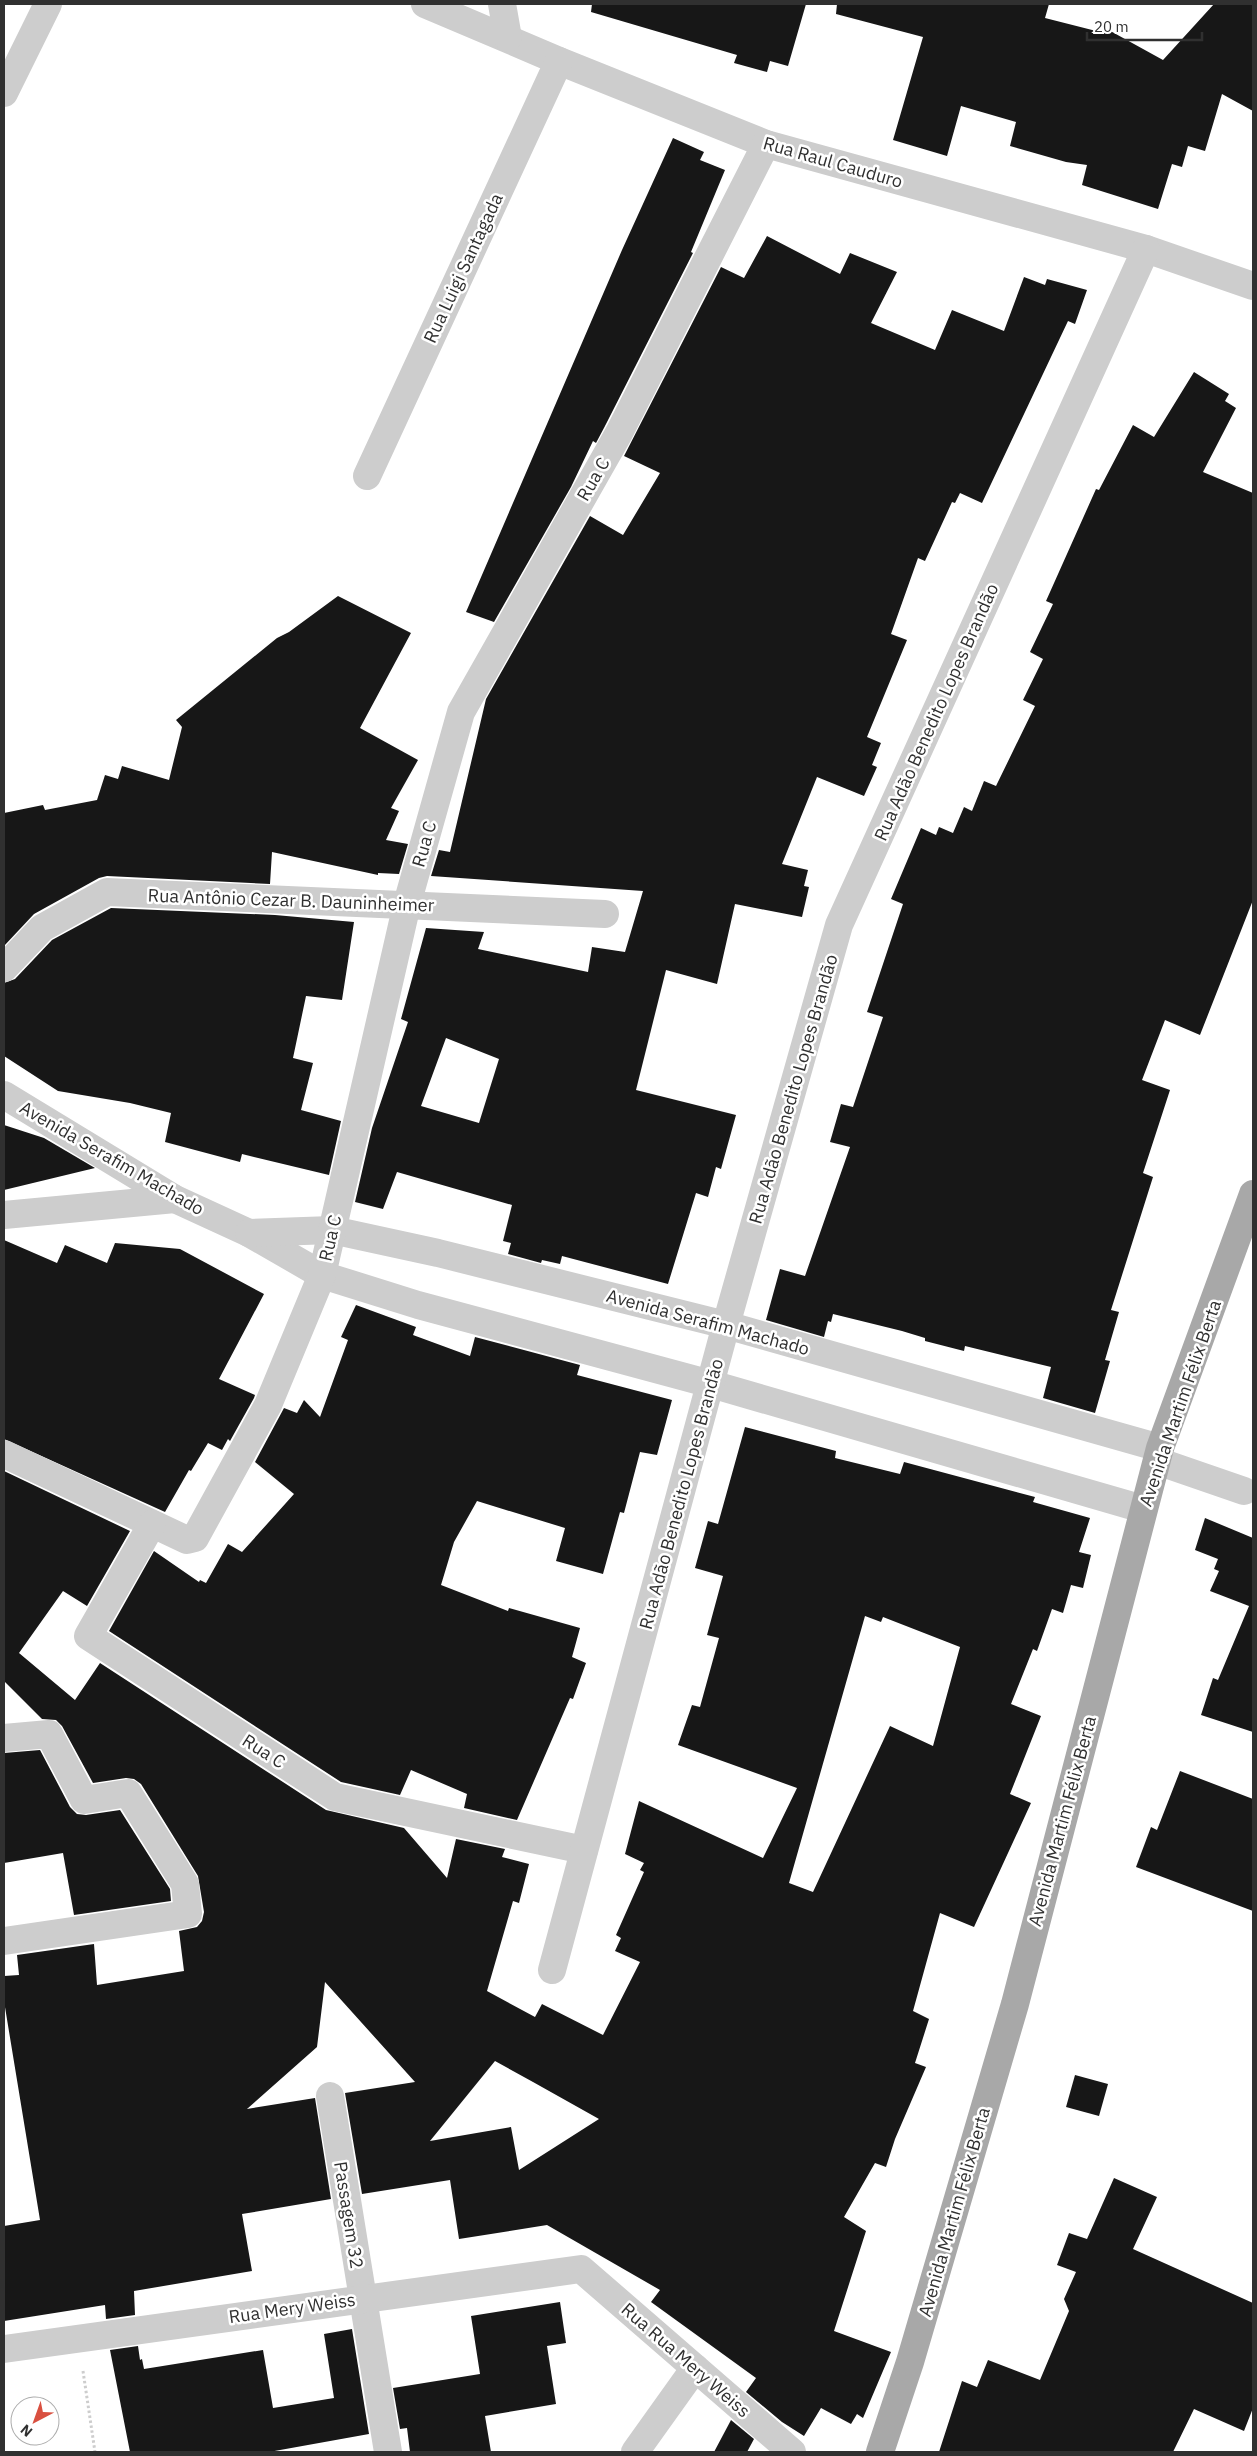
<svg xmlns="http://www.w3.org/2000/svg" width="1257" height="2456" viewBox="0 0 1257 2456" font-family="'IBM Plex Sans',sans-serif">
  <rect width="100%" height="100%" fill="#fff"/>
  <!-- building -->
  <g fill="#171717" fill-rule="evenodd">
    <path d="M592,4H806L788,66L770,61L767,72L734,63L737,55L591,12Z"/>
    <path d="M837,4H1049L1045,18L1104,33L1105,28L1163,60L1214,4H1253V111L1222,94L1205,151L1188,146L1182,167L1172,164L1158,209L1082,185L1087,165L1066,162L1010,146L1016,122L961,106L947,156L893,140L923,37L836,14Z"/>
    <path d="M673,138L704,152L700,160L725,170L691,252L693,253L605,426L596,443L593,441L571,487L494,622L466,612L622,250Z"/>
    <path d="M767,236L840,274L850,253L897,272L871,323L935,350L952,310L1004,331L1024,277L1045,285L1047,279L1087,290L1075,324L1068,321L982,503L960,493L955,503L952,502L925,561L918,558L891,634L907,640L867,737L881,743L872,765L877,767L864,796L817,777L782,864L808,870L804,886L809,887L802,917L735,904L717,984L666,970L636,1090L736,1115L721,1169L716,1167L708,1197L696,1193L668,1284L562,1256L560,1264L542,1260L541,1263L508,1254L511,1243L503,1241L512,1205L397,1172L383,1209L355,1202L372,1128L408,1022L401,1019L426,928L484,932L478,949L588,972L592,947L625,952L643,891L431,876L439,850L450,852L486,699L590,516L623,535L660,473L624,456L721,267L744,278ZM446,1038L499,1059L479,1123L421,1106Z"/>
    <path d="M1194,372L1229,394L1225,401L1236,408L1203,472L1253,493V900L1200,1035L1165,1020L1142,1080L1170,1090L1143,1173L1153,1177L1111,1310L1119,1312L1105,1360L1110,1361L1095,1413L1043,1398L1051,1367L965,1346L964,1351L925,1341V1338L902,1331L833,1314L831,1322L828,1321L824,1337L766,1320L780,1269L805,1276L850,1147L830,1142L841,1104L853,1107L883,1017L867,1012L903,904L891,899L921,828L936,835L939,827L953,833L964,807L972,811L984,781L996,786L1035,706L1023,700L1043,659L1030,652L1053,604L1046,601L1096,489L1099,490L1133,425L1154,437Z"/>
    <path d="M338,596L411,633L360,728L418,760L391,808L399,811L386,840L408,844L399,874L378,873V875L272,852L270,884L107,876L99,878L34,914L4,946V813L43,805L45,810L97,800L105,775L118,779L122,766L169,780L182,727L176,720L277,638L289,632Z"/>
    <path d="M111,908L275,915L354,922L342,1000L306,996L293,1058L313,1063L301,1110L341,1121L329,1175L242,1154L240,1162L165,1142L171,1113L130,1103L58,1091L4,1056V983L15,979L52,940Z"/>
    <path d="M4,1125L44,1138L95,1168L4,1190Z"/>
    <path d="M4,1240L57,1263L65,1245L107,1263L115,1243L180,1249L264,1294L219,1379L255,1395L254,1398L230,1441L228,1439L222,1450L208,1443L191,1471L189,1470L165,1512L4,1439Z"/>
    <path d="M356,1305L416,1327L413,1335L470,1356L475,1337L580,1365L577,1375L672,1400L657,1455L640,1452L624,1513L620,1512L603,1574L556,1561L565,1528L477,1501L454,1542L441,1585L508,1611L509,1608L580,1628L572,1657L586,1663L573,1699L570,1698L517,1820L464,1808L467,1794L411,1770L400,1795L341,1782L109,1631L154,1551L199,1582L200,1580L206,1583L228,1544L242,1552L294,1494L255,1462L284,1408L297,1413L304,1400L320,1417L348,1340L341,1337Z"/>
    <path d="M745,1427L836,1451L835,1458L900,1474L904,1462L1035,1497L1033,1502L1090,1518L1079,1552L1091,1555L1083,1588L1071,1585L1063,1613L1052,1609L1037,1651L1033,1649L1011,1704L1041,1716L1010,1794L1031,1803L974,1927L940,1913L913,2011L929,2019L915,2063L926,2067L895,2139L886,2167L875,2163L844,2217L866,2231L834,2331L891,2352L863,2418L857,2414L851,2424L821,2408L804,2436L782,2422L746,2392L756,2378L651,2302L660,2290L547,2225L459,2239L450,2180L362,2194L345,2093L415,2082L325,1982L317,2047L247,2109L315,2098L331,2199L242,2214L252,2271L134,2291L135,2315L106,2319L105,2305L4,2321V2226L40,2220L4,2001V1976L19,1975L17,1955L94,1944L97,1985L184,1971L179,1931L197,1927L202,1921L204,1912L198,1876L141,1784L134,1779L126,1778L93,1783L62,1726L56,1720L42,1719L4,1681V1471L130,1531L87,1606L63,1591L19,1653L75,1700L100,1663L326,1810L404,1828L447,1878L456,1839L505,1849L502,1857L529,1864L519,1903L513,1901L487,1991L535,2017L542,2004L603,2035L640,1962L615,1951L621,1938L616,1935L644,1872L640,1870L644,1863L625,1854L639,1801L763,1858L797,1788L678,1745L692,1705L700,1707L719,1638L707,1635L723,1576L695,1568L708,1521L718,1524ZM865,1616L881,1622L883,1617L960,1647L933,1746L890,1726L813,1892L789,1883ZM495,2061L533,2082L599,2119L519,2170L511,2127L430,2141Z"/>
    <path d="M1205,1518L1253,1538V1732L1201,1715L1213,1678L1218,1680L1249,1606L1210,1591L1219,1571L1214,1569L1218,1559L1195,1550Z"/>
    <path d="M40,1750L70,1807L77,1814L86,1815L120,1810L170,1889L171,1901L74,1915L63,1853L4,1863V1753Z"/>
    <path d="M1180,1771L1253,1799V1911L1136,1867L1151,1827L1157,1830Z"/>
    <path d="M1075,2075L1108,2084L1099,2116L1066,2107Z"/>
    <path d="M1114,2178L1157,2197L1133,2249L1253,2303V2408L1244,2431L1194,2409L1173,2452H939L962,2381L977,2387L988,2360L1040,2380L1069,2311L1064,2299L1076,2272L1057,2265L1069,2233L1087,2239Z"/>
    <path d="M560,2302L566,2343L547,2346L556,2404L485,2416L491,2452H410L407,2428L400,2429L393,2388L480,2374L471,2316Z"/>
    <path d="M352,2329L369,2434L269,2452H130L110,2350L138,2346L140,2360L142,2359L144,2369L263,2350L273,2408L334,2398L324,2334Z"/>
    <path d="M731,2420L754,2439L747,2452H714Z"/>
  </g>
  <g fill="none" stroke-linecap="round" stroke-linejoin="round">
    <!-- path -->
    <path stroke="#cdcdcd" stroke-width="3" stroke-dasharray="2.5 2.5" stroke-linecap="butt" d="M83,2371L95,2452"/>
    <!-- minor -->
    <g stroke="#cdcdcd" stroke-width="28">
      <path d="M425,4L559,61L766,144L1146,249L1253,286"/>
      <path d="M502,4L508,38"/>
      <path d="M4,93L48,4"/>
      <path d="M367,476L559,61"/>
      <path d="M4,968L42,928L107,892L605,914"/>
      <path d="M4,1095L175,1199L249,1233L322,1275L418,1305L711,1384L1143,1509"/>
      <path d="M4,1215L175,1199"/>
      <path d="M249,1233L332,1230L438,1253L726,1325L1160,1448"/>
      <path d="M4,1454L187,1540L195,1538L268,1405L322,1275L407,904L461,712L619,433L766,144"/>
      <path d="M1157,1461L1244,1491"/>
      <path d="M152,1524L88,1636L335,1797L584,1850"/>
      <path d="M4,1738L49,1734L84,1800L128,1793L185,1884L188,1914L4,1941"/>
      <path d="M552,1970L726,1325L839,925L1146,249"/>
      <path d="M330,2096L388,2452"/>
      <path d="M4,2349L581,2269L792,2452"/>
      <path d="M635,2452L695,2368"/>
    </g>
    <!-- major -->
    <path stroke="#a8a8a8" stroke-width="28" d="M880,2452L910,2362L1015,2004L1160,1448L1253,1194"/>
  </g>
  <g text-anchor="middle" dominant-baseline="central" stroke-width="5" stroke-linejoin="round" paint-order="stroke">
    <!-- street labels -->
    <g font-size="18" fill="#303030" stroke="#fff">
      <text transform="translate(833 162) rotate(16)">Rua Raul Cauduro</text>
      <text transform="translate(463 268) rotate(-65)">Rua Luigi Santagada</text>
      <text transform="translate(593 479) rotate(-60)">Rua C</text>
      <text transform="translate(936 712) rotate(-66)">Rua Adão Benedito Lopes Brandão</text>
      <text transform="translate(424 844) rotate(-74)">Rua C</text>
      <text transform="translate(291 900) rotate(2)">Rua Antônio Cezar B. Dauninheimer</text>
      <text transform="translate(793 1089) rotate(-74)">Rua Adão Benedito Lopes Brandão</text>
      <text transform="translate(112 1158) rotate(30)">Avenida Serafim Machado</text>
      <text transform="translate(330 1238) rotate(-77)">Rua C</text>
      <text transform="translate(708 1322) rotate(15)">Avenida Serafim Machado</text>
      <text transform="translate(1180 1403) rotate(-71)">Avenida Martim Félix Berta</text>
      <text transform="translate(681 1494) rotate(-75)">Rua Adão Benedito Lopes Brandão</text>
      <text transform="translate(264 1751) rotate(33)">Rua C</text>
      <text transform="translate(1062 1821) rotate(-75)">Avenida Martim Félix Berta</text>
      <text transform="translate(954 2212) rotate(-74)">Avenida Martim Félix Berta</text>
      <text transform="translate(349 2215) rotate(81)">Passagem 32</text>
      <text transform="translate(292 2308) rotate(-8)">Rua Mery Weiss</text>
      <text transform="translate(686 2360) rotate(41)">Rua Rua Mery Weiss</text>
    </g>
  </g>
  <!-- border -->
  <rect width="1257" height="2456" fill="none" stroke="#303030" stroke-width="10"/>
  <!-- north arrow -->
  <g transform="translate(35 2421) rotate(221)"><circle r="24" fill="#ffffff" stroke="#acacac"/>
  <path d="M0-4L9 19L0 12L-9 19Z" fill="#d95040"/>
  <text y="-8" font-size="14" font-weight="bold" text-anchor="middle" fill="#303030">N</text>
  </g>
  <!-- scale -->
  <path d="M1087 32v8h115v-8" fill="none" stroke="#303030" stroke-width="2.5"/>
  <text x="1094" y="32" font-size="15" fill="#303030" stroke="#ffffff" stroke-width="4" paint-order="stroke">20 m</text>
</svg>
